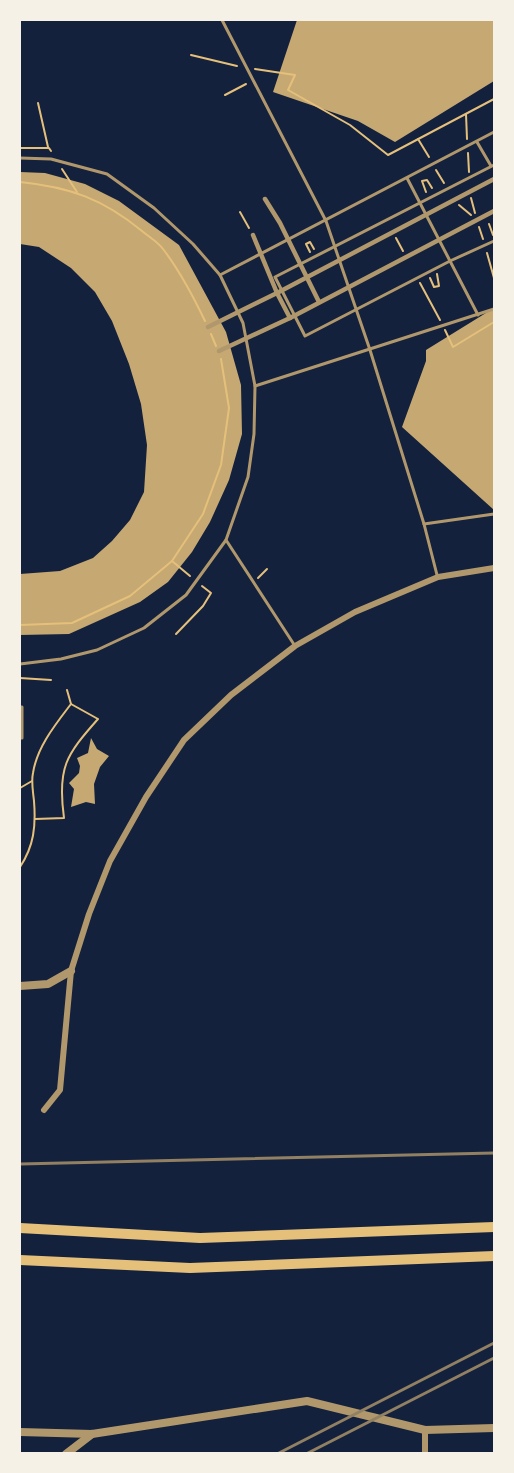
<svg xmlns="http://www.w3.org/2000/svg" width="514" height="1473" viewBox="0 0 514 1473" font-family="'Roboto Serif',serif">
  <rect width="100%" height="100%" fill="#14213d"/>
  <!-- building -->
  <g fill="#c6a872">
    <path d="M297,20H494V81L395,142L358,121L273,92Z"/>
    <path d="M20,172L45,173L85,184L119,201L179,245L226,332L241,385L242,434L229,480L210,522L192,552L168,582L140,602L69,634L20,635V574L60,571L93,558L112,541L130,520L144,492L147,445L141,404L129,364L112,321L95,292L71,268L39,247L20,244Z"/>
    <path d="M494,308V510L402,427L426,361V350Z"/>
    <path d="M91,738L97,749L109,756L100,767L94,784L95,804L86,802L71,807L74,789L69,783L79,773L80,766L77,758L88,753Z"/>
  </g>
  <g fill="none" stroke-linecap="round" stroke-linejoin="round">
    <!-- path -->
    <g stroke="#e5c07b" stroke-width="2">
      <path d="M191,55L237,66"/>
      <path d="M255,69L295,75L288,90L350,125L388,155L494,99"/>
      <path d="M225,95L246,84"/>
      <path d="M38,103L48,147"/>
      <path d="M466,114L467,139"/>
      <path d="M418,139L429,157"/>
      <path d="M20,148H49L51,151"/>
      <path d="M468,153L469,172"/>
      <path d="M62,169L77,192"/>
      <path d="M436,170L444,183"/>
      <path d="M20,182C70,187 103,199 142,231C149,237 158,242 163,249C180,271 193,296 205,321"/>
      <path d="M426,192L422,181L427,180L432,188"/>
      <path d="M471,198L475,213"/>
      <path d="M459,205L471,215"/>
      <path d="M240,212L249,228"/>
      <path d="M489,224L493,235"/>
      <path d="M479,227L483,239"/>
      <path d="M396,238L403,251"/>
      <path d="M310,252L306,244L310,242L314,249"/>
      <path d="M487,253L494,278"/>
      <path d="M430,278L434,287L439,286L437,274"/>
      <path d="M420,283L440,320"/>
      <path d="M445,330L453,347L494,322"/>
      <path d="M211,334L216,346"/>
      <path d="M172,561L190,576"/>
      <path d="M258,578L267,569"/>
      <path d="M20,625L72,623L130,596L172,561L203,514L221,465L229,408L221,359"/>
      <path d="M176,634L203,606L211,593L202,586"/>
      <path d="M20,678L51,680"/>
      <path d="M20,788L32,781"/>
      <path d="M35,819L64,818C57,768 66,755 98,719L71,704L67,690"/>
      <path d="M20,867C34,846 36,826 34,801C33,791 31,782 33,773C37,747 55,725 71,704"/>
    </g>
    <!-- service -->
    <g stroke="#b1986c" stroke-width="3">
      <path d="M222,20L326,221L370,350L424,524L437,575"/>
      <path d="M477,142L491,166"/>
      <path d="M20,158L51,159L107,174L154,208L193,244L220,275L243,323L255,386L254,434L248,477L226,540L186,595L144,628L97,650L61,659L20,664"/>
      <path d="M494,165L275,277L305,336L450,261L494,241"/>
      <path d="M407,178L478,315"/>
      <path d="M220,275L494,132"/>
      <path d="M255,386L494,309"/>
      <path d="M424,524L494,514"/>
      <path d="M226,540L295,646"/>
      <path d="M20,707H22V738H20"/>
    </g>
    <!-- pedestrian -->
    <g stroke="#b1986c" stroke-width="4.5">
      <path d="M265,199L280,223L319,302"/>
      <path d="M253,235L277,293L290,318"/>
      <path d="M208,327L277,293L494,179"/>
      <path d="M219,351L290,318L494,211"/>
    </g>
    <!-- minor -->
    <g stroke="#b1986c" stroke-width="6">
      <path d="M44,1110L60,1090L71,971L89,914L110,861L146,797L184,740L231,695L295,646L355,612L438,577L494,568"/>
      <path d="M425,1430V1454"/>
    </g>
    <!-- tertiary -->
    <g stroke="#b1986c" stroke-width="8">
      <path d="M20,986L48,984L71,971"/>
      <path d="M20,1432L92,1434L307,1401L425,1430L494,1428"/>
      <path d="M66,1454L92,1434"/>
    </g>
    <!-- motorway -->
    <g stroke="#e5c07b" stroke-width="10">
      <path d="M20,1228L200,1238L494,1227"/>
      <path d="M20,1260L190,1268L494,1256"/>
    </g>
    <!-- rail -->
    <g stroke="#918062" stroke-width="3">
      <path d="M20,1164L494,1153"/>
      <path d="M277,1454L494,1343"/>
      <path d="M306,1454L494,1358"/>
    </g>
  </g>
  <!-- border -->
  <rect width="514" height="1473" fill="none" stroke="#f6f1e7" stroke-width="42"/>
</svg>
